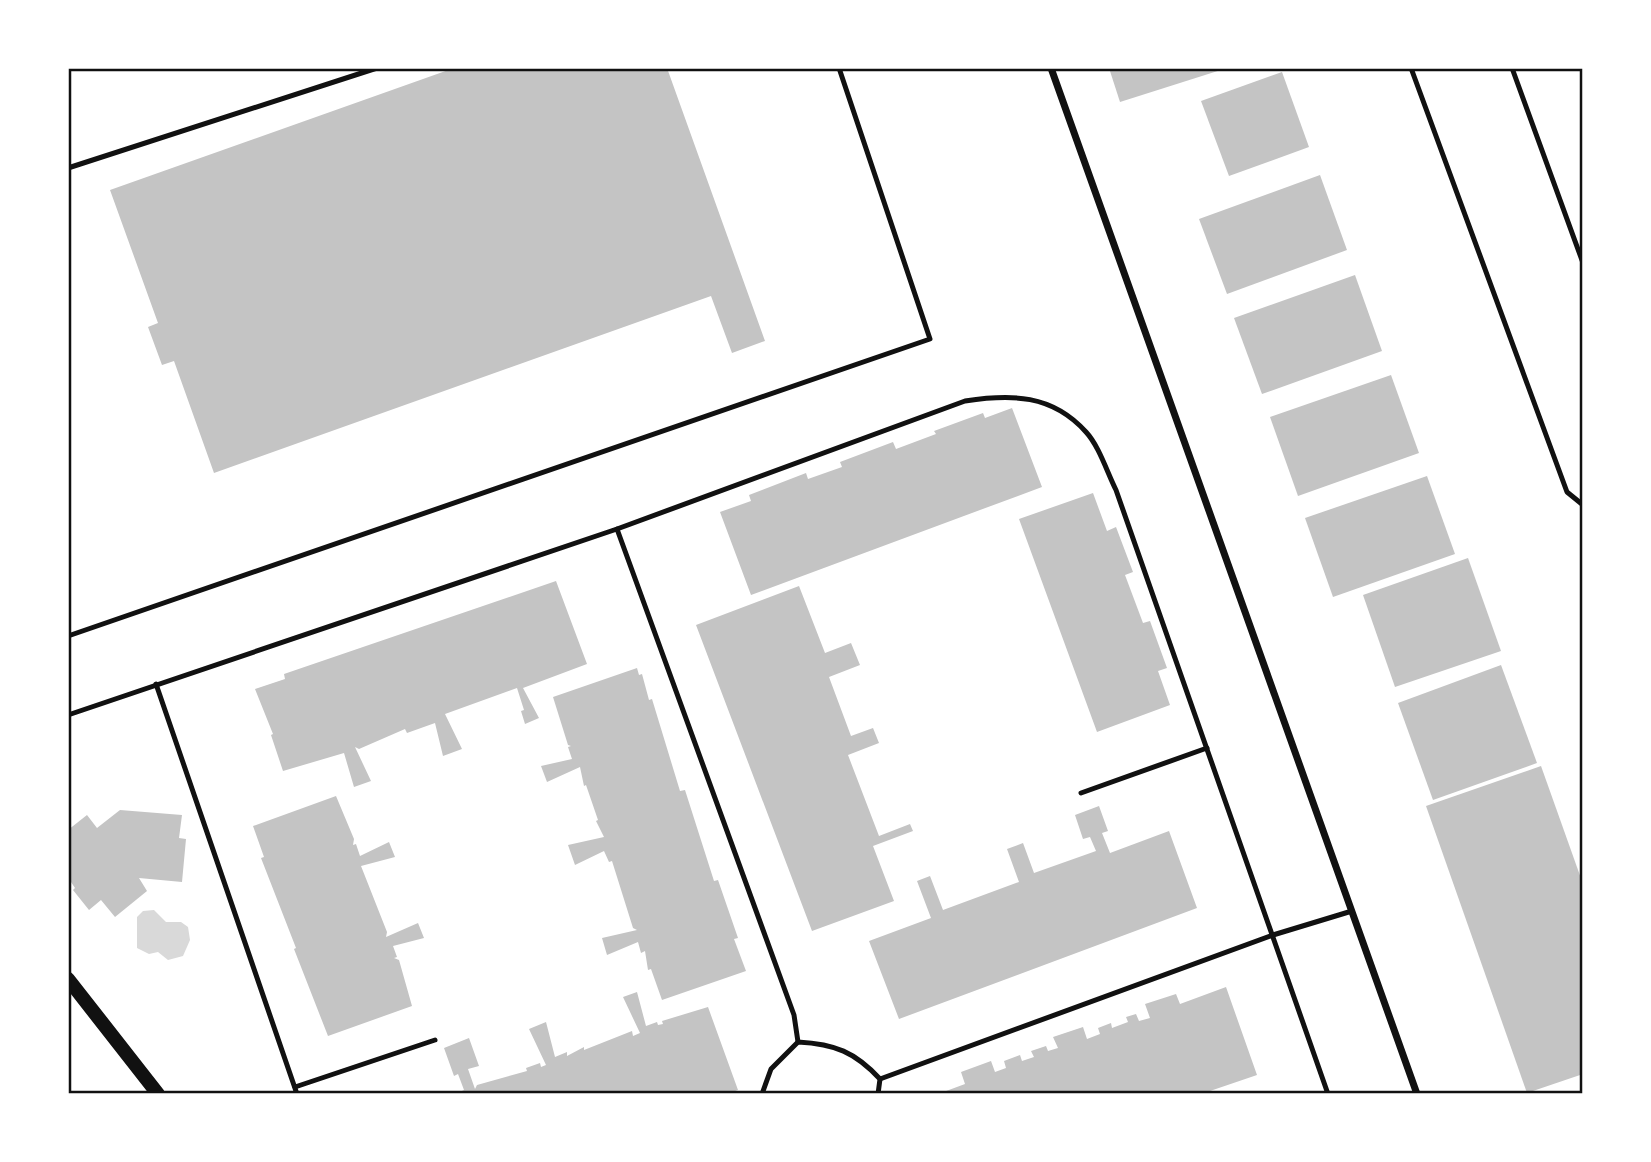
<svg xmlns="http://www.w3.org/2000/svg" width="1651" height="1162" viewBox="0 0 1651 1162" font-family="'Exo 2',sans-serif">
  <rect width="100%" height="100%" fill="#fff"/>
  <!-- water -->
  <path fill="#d9d9d9" d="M154,910L166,922H181L188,927L190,940L183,956L168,960L158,952L149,954L137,948V917L143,911Z"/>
  <!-- building -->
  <g fill="#c4c4c4">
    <path d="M454,68H667L765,341L732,353L711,296L214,473L174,361L162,365L148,327L158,323L110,190Z"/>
    <path d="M1109,68H1224V69L1120,102Z"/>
    <path d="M1282,72L1309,147L1229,176L1201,101Z"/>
    <path d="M1320,175L1347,250L1227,294L1199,219Z"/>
    <path d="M1355,275L1382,351L1262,394L1234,318Z"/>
    <path d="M1391,375L1419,453L1298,496L1270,417Z"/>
    <path d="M1012,408L1042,487L751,595L720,512L751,501L749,495L806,473L808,479L842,467L840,462L893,442L896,449L936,434L934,431L983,413L985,418Z"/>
    <path d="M1427,476L1455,554L1333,597L1305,518Z"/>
    <path d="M1093,493L1107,531L1116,527L1133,572L1125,575L1143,623L1150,621L1167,668L1158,671L1170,705L1097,732L1019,519Z"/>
    <path d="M1468,558L1501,651L1395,687L1363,595Z"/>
    <path d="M556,581L587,664L523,688L539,718L525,724L521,711L524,710L517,688L445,714L462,749L443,756L435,723L407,733L405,729L359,749L355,747L371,781L354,787L344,753L283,771L271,735L273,734L255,689L285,679L284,674Z"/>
    <path d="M799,586L825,653L851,643L860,665L829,677L851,736L873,728L879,743L848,755L879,836L910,824L913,831L873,846L894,901L812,931L696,625Z"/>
    <path d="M1501,665L1537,763L1433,800L1398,703Z"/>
    <path d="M637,668L639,675L642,674L649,700L652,699L680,791L685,790L714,881L718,880L738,938L734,939L746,971L662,1000L651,969L648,970L645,951L641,953L638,942L607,955L602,938L637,930L633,928L612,861L609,862L604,851L575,865L568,845L604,837L596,821L598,820L586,785L584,786L580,767L547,782L541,766L572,759L568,747L571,746L568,745L553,697Z"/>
    <path d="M1541,766L1583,884V1074L1527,1093L1426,806Z"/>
    <path d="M336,796L354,839L353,845L356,844L360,856L389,842L395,857L361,866L387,932L386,937L418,923L424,938L393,946L397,957L394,958L399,960L412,1006L328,1036L294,949L296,948L261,858L264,857L253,826Z"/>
    <path d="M1099,806L1108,831L1102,833L1110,853L1169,831L1197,908L899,1019L869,941L931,918L917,881L930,876L943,910L1019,882L1007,849L1023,843L1034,873L1096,851L1090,837L1083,839L1075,815Z"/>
    <path d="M120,810L182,815L179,838L186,839L182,882L139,878L147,891L115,917L101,900L89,910L73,890L75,888L71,882L68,884V830L87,815L97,828Z"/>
    <path d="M1226,987L1257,1075L1210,1091L1211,1094H938L965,1084L961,1072L991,1061L995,1072L1006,1068L1004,1061L1020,1055L1022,1061L1034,1057L1031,1051L1046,1046L1048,1051L1058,1048L1053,1037L1083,1027L1087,1039L1100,1034L1098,1028L1111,1023L1112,1028L1128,1022L1126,1017L1136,1014L1139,1021L1150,1018L1145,1004L1176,994L1180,1004Z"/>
    <path d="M637,992L646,1026L657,1022L658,1025L663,1024L662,1021L708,1007L738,1090L727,1094H455L464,1090L458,1074L454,1076L444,1048L469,1038L479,1066L468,1069L475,1089L477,1085L527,1071L526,1068L540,1063L541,1067L546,1065L529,1029L546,1022L555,1057L567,1052V1056L584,1047V1050L632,1031L633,1036L640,1033L623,997Z"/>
  </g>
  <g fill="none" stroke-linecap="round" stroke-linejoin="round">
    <!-- service -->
    <g stroke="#111" stroke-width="5">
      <path d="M1411,68L1567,492L1583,505"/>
      <path d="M1512,68L1583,263"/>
      <path d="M68,168L377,68"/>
      <path d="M68,636L930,339L839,68"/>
      <path d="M156,684L297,1094"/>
      <path d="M68,715L617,529"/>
      <path d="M1081,793L1207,748"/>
      <path d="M798,1042L794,1015L617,529L965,401C1011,394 1052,394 1086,432C1099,446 1107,472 1116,490L1328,1094"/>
      <path d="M880,1079L1273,935L1352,911"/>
      <path d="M295,1087L435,1040"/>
      <path d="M762,1094L771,1069L798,1042C835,1044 855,1052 880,1079L878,1094"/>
    </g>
    <!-- minor -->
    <path stroke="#111" stroke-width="7" d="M1051,68L1417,1094"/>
    <!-- secondary -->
    <path stroke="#111" stroke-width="14" d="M68,979L158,1094"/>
  </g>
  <!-- border -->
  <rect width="1651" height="1162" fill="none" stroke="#ffffff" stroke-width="140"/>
  <rect x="70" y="70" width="1511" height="1022" fill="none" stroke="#111" stroke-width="2.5"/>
</svg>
